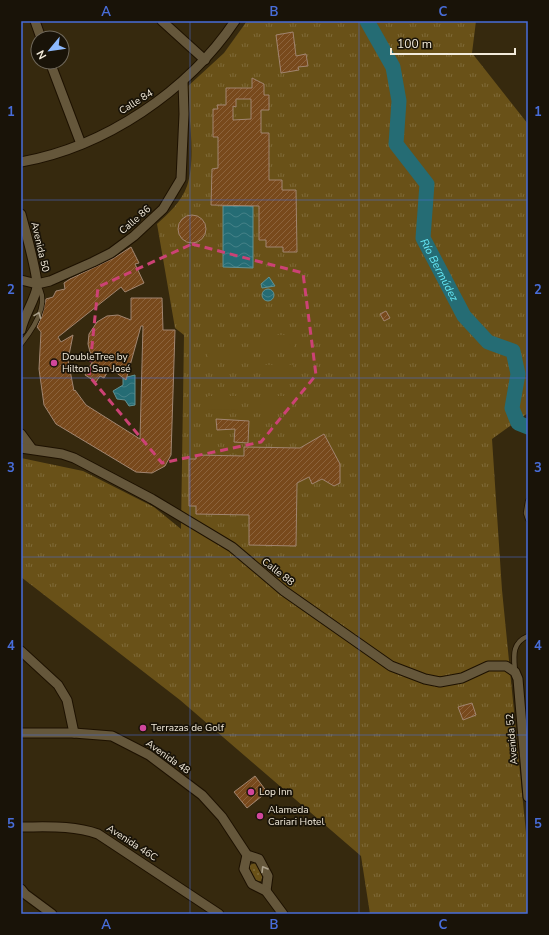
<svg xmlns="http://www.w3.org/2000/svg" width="549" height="935" viewBox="0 0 549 935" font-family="'Nunito Sans',sans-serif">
  <defs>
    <pattern id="grass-tufts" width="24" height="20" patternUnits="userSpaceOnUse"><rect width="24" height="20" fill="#695118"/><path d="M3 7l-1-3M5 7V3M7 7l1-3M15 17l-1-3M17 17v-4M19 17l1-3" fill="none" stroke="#7f6a39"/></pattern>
    <pattern id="park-dots" width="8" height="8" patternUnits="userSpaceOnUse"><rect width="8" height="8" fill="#695118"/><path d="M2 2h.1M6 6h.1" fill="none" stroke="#7f6a39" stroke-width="1.8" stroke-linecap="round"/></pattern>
    <pattern id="water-waves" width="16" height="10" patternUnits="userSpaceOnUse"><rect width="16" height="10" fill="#256c74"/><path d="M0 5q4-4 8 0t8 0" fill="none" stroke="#458187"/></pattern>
    <pattern id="building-hatch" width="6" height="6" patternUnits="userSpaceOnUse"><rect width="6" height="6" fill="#78491c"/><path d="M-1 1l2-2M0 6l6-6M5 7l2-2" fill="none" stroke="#8c633c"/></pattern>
  </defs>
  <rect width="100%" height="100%" fill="#36290e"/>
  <!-- grass -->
  <path fill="url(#grass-tufts)" d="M247,21H476L472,53L528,124V413L492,439L502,590L528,853V914H370L361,856L180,700L21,577V458L83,471L154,507L181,529L184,335L175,328L157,224C168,214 182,201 187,186C196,160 189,115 187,87L224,53Z"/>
  <!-- park -->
  <path fill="url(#park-dots)" d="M257,863L263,873L261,881L255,882L247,870L248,865Z"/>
  <!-- pitch -->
  <g fill="#695118">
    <rect x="264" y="335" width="30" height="14"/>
    <rect x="208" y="349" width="30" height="14"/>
    <rect x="263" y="365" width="30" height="13"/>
    <path d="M208,396H238V410L208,409Z"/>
    <rect x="262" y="396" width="30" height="14"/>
  </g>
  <!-- water -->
  <g fill="url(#water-waves)" stroke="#639293">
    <path d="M223,206H253V268L223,267Z"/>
    <path d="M269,277L275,286L262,288L261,284Z"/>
    <circle cx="268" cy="295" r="6"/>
    <path d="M135,375V405L129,406L125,400L117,399L113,391L123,385V378Z"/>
  </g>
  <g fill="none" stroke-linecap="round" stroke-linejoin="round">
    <!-- river -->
    <path stroke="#256c74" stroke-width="15" id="s1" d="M367,21L393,67L399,101L396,144L427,184L423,238L464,316L488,342L513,351L518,374L512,408L518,423L528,427"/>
  </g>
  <!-- building -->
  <g fill="url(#building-hatch)" stroke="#a18570" fill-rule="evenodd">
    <path d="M293,32L296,56L306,54L308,66L298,67L299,70L281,73L276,35Z"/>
    <path d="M252,78L264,84V95H269V110H261V133H269V180H282V190H296L297,252H283V247H266V240H259V206L211,205L212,169L218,168V137H213V109H218L217,105H226V88H252ZM236,99H251V119L233,120V106L236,107Z"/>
    <circle cx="192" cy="229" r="14"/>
    <path d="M131,247L139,263L135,264L144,283L125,292L121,287L58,337L61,342L73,335L68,360L74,391L75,390L86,405L140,439L143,326H141L126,380L110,368L104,378L100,376L96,382L85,375L94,359L90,352L88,344L89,334L97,322L107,316L118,315L131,320V298H162L163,330H175L171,455L165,466L152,473L136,472L56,424L44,405L39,369L41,332L37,327L42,316L46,299L53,297L56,291L65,289L64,283L70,279L114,258Z"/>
    <path d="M386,311L390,318L384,321L380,314Z"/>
    <path d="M216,419L249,421L248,443L234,442L235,429L217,430Z"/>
    <path d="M324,434L340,464V483L334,486L322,479L312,484L309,477L297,483L296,546L249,545V515L196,514V506H189V459H196V455L244,456V447L300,448Z"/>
    <path d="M472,703L476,715L463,720L458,707Z"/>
    <path d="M255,776L267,792L247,808L234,792Z"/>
  </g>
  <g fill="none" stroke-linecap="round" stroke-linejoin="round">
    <!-- service casing -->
    <g stroke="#1d1100" stroke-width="6">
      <g id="service">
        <path d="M21,344C33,329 51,302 37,285"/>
        <path d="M528,501L526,513L528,519"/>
        <path d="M515,672C514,657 511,643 528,636"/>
      </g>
    </g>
    <!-- minor casing -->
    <g stroke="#1d1100" stroke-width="11">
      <g id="minor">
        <path d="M35,21L41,38"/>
        <path d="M162,21L205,60"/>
        <path d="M50,62L81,144"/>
        <path d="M21,162C105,147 188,91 235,21"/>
        <path d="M21,214C25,230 38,274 37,287C35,300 24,315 21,330"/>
        <path d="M21,280L37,284L50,281L93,262L111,253L134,236L163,209L181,179L184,114L183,81"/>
        <path d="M21,434L32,449"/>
        <path d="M21,448L62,454L74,458L152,499L232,547L284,591L391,666L425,679L440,682L462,678L488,666H506L515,672L518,679L528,797"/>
        <path d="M21,651L58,685L67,700L74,733"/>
        <path d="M21,733H74L112,736L149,755L202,795L222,817L247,855L259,859L268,876L266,891"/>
        <path d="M21,827C47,827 73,825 98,834L219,914"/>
        <path d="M247,855L244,869L252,884L266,891L283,914"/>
        <path d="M21,889L25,894L52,914"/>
      </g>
    </g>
    <!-- service -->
    <use href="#service" stroke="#65573b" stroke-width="4.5"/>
    <!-- minor -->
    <use href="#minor" stroke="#65573b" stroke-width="9"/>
  </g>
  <!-- one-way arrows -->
  <defs><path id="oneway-chevron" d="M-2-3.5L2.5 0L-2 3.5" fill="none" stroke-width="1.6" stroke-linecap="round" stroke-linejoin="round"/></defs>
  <g stroke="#aca18b">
    <use href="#oneway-chevron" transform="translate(38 315) rotate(-69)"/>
    <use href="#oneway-chevron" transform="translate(264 869) rotate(-121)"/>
  </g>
  <!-- marked area -->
  <path fill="none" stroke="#cc4275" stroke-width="3" stroke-dasharray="8 5" stroke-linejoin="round" d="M192,244L303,273L316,375L261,442L162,463L89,376L98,287Z"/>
  <!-- grid -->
  <path fill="none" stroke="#486dd9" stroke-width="1" stroke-opacity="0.55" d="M190,21V914M359,21V914M21,200H528M21,378H528M21,557H528M21,735H528"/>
  <!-- markers -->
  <g fill="#d1479c" stroke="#191308" stroke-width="1.5">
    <circle cx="54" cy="363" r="4"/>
    <circle cx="143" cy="728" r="4"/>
    <circle cx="251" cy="792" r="4"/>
    <circle cx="260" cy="816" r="4"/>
  </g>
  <g text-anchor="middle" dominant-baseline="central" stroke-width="3.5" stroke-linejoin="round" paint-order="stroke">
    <!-- street labels -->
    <g font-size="10" fill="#f3ebdb" stroke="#191308">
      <text transform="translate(136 102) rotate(-32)">Calle 84</text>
      <text transform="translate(135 220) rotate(-41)">Calle 86</text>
      <text transform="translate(40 247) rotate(77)">Avenida 50</text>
      <text transform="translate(278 572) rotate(38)">Calle 88</text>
      <text transform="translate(512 739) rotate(-95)">Avenida 52</text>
      <text transform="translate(168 757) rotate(35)">Avenida 48</text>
      <text transform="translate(132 843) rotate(33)">Avenida 46C</text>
    </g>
    <!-- poi labels -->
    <g font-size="10" fill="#f3ebdb" stroke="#191308" text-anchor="start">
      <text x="62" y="357">DoubleTree by<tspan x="62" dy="12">Hilton San José</tspan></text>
      <text x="151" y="728">Terrazas de Golf</text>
      <text x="259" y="792">Lop Inn</text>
      <text x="268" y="810">Alameda<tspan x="268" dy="12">Cariari Hotel</tspan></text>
    </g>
    <!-- water labels -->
    <g font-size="11" font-style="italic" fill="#65eaf8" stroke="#191308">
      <text stroke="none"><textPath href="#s1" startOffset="271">Río Bermúdez</textPath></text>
    </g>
  </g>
  <!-- border -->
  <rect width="549" height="935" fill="none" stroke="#191308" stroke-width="44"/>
  <!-- north arrow -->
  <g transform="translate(50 50) rotate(241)"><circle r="19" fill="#191308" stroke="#70695c"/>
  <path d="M0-3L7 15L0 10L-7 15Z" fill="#8db9fc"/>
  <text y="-6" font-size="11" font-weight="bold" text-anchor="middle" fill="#f3ebdb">N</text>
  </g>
  <!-- scale -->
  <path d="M391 48v6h124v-6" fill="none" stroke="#f3ebdb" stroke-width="2"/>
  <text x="397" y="48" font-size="12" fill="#f3ebdb" stroke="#191308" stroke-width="3" paint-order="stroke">100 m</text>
  <rect x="22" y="22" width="505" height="891" fill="none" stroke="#486dd9" stroke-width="1.5"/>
  <g font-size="13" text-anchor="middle" font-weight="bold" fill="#486dd9">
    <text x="106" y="16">A</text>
    <text x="274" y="16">B</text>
    <text x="443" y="16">C</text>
    <text x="11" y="116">1</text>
    <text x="538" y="116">1</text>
    <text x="11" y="294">2</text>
    <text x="538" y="294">2</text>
    <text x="11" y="472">3</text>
    <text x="538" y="472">3</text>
    <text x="11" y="650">4</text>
    <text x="538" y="650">4</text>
    <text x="11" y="828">5</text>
    <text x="538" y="828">5</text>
    <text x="106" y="929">A</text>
    <text x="274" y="929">B</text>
    <text x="443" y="929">C</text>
  </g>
</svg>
